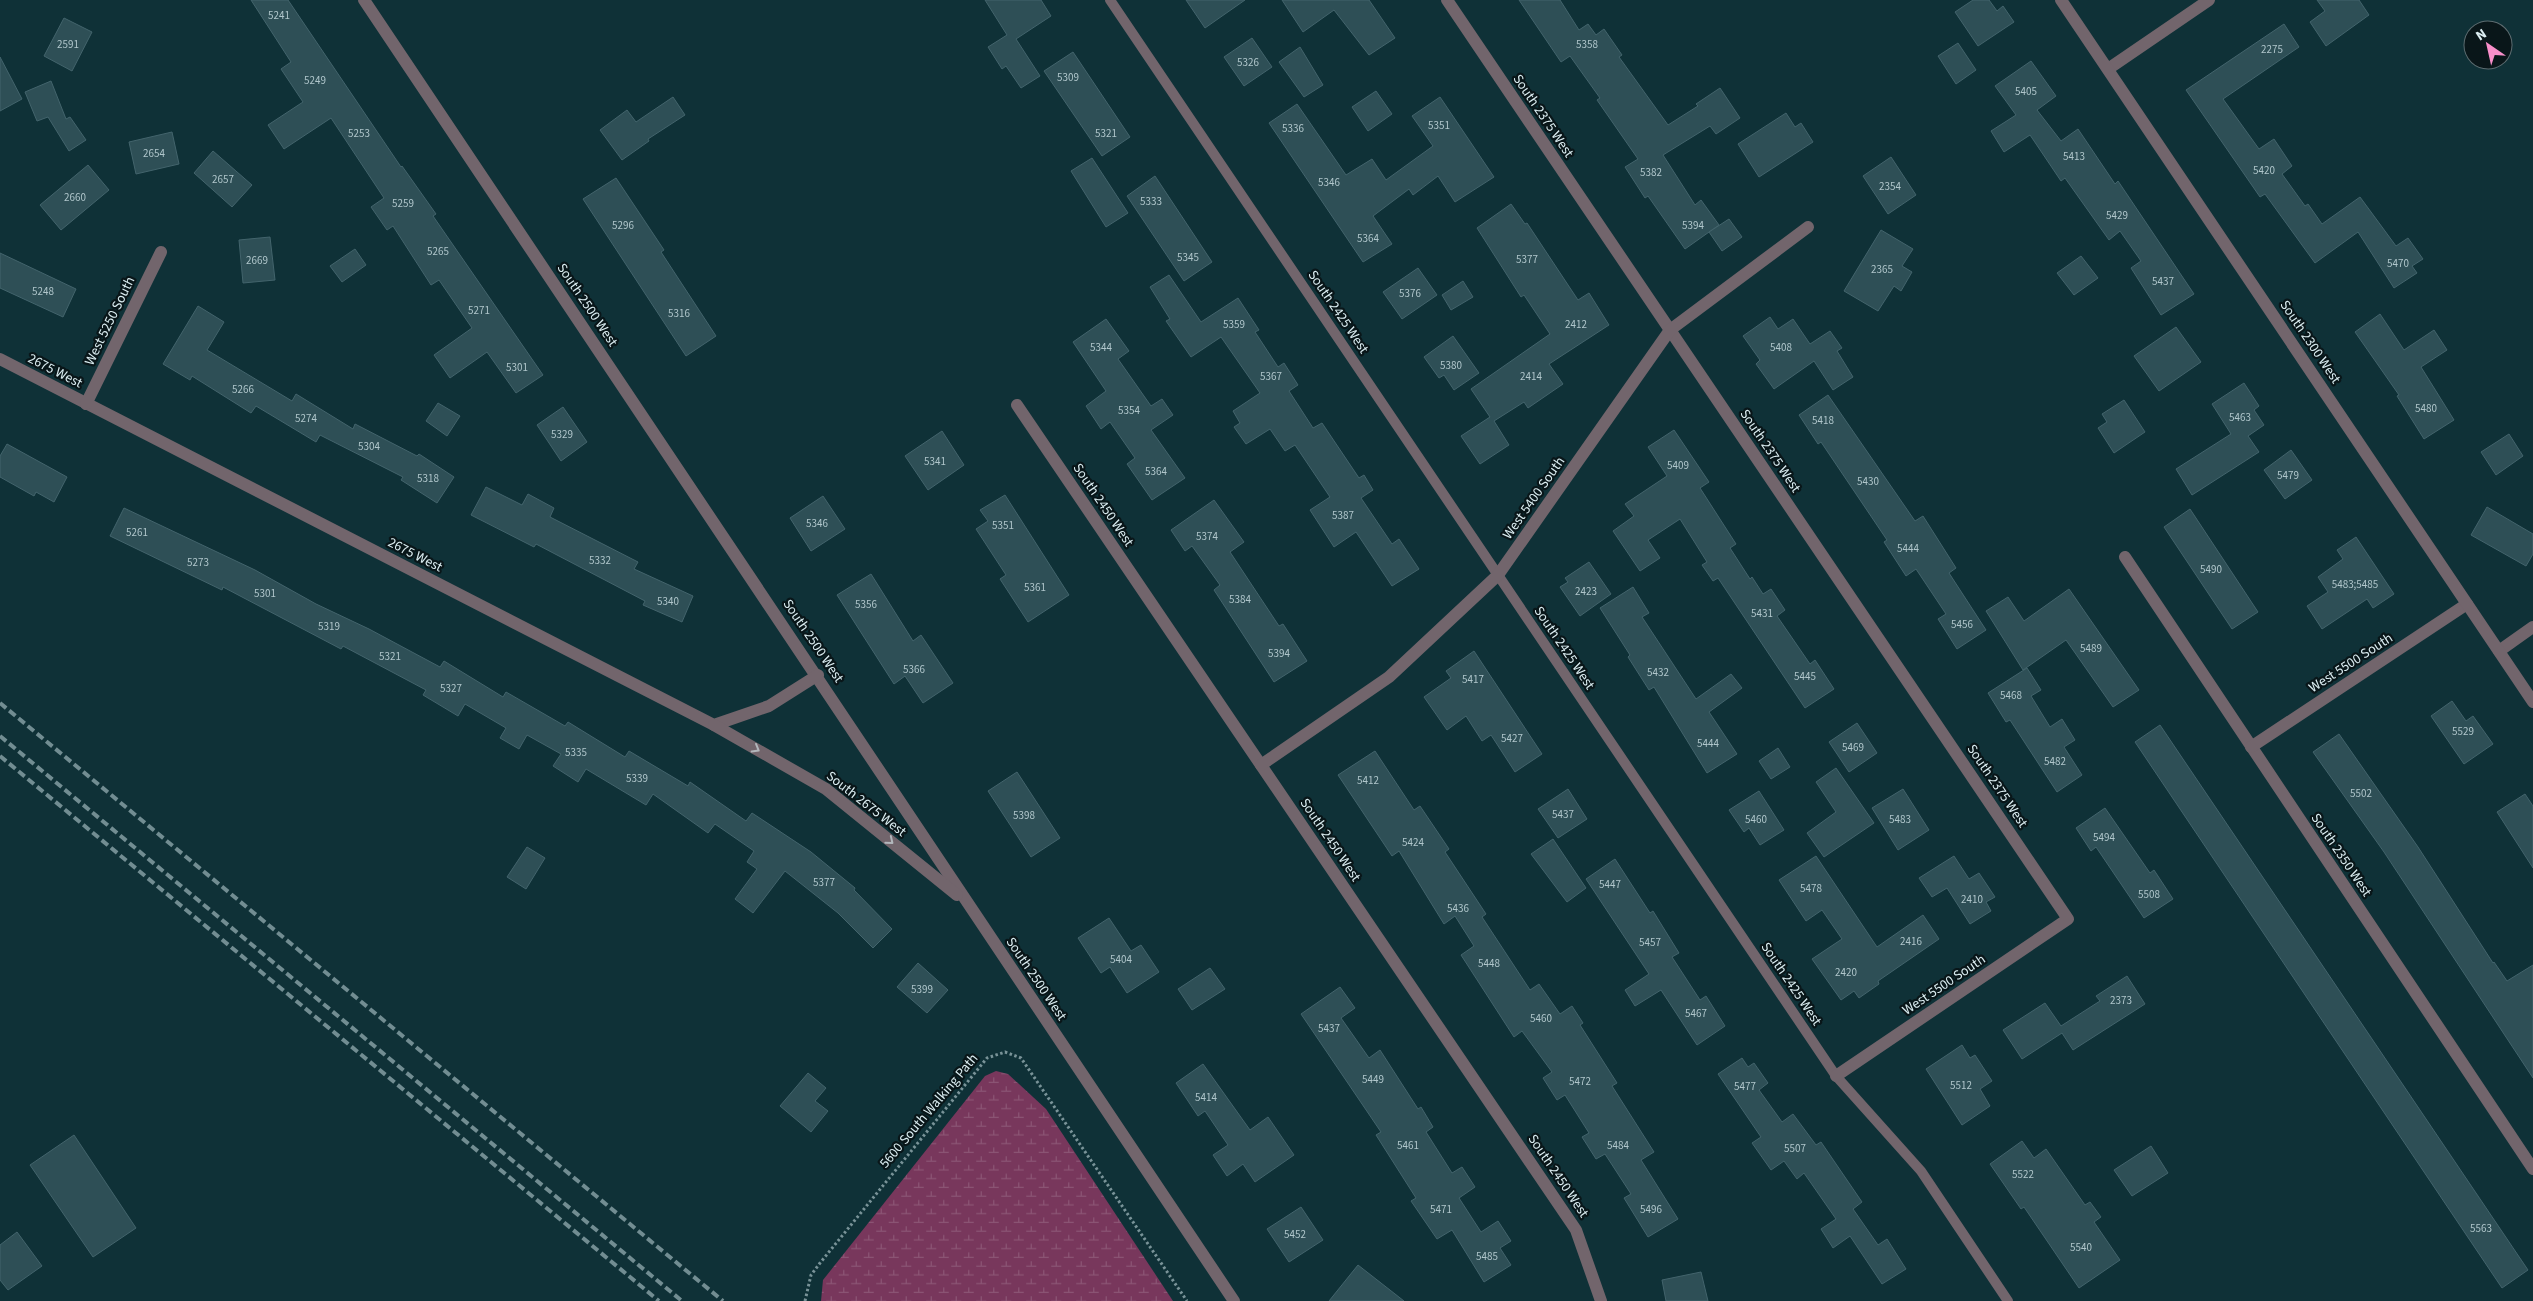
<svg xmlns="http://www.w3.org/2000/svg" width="2533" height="1301" viewBox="0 0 2533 1301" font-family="'Source Sans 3',sans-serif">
  <defs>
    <pattern id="wetland-marsh" width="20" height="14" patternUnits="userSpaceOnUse" patternTransform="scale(1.25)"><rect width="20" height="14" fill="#78375c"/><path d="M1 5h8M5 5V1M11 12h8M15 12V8" fill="none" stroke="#8b5474"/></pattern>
  </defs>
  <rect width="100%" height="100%" fill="#0f3137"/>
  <!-- wetland -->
  <path fill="url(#wetland-marsh)" d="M996,1071L1008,1074L1046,1109L1173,1301H821L823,1280L985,1076Z"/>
  <!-- building -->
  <g fill="#2e4f56" stroke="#43646c">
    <path d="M251,0H288L401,167L402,166L436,214L433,216L543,375L516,393L487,352L450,378L434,355L472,328L439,280L431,285L393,226L387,230L371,207L384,198L331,118L284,149L268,125L303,102L281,69L291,62Z"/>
    <path d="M985,0H1041L1051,16L1016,39L1040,76L1021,88L1006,66L1002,69L988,47L1007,35Z"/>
    <path d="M1186,0H1245L1205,28Z"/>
    <path d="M1282,0H1369L1395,38L1369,55L1334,10L1303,32Z"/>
    <path d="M1519,0H1560L1579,30L1588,24L1596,35L1604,29L1622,55L1619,57L1668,125L1698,106L1696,104L1720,88L1740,118L1716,134L1710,126L1663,155L1695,205L1701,200L1719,225L1685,249L1648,196L1645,198L1625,167L1638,159L1597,100L1600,98L1570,56L1561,62Z"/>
    <path d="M1973,0H1989L1997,11L2003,6L2014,22L1978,46L1955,12Z"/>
    <path d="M2317,0H2359L2369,15L2326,46L2310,22L2325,11Z"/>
    <path d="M64,18L92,32L72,71L44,56Z"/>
    <path d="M2284,24L2299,47L2223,99L2259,149L2274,139L2292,166L2282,174L2305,206L2308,204L2322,224L2360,197L2396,246L2408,238L2423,259L2412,266L2417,273L2394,288L2358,232L2315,263L2265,194L2260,197L2186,90Z"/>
    <path d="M1252,38L1272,67L1244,86L1224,57Z"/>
    <path d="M1958,43L1976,70L1956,84L1938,56Z"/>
    <path d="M1300,47L1323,85L1304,97L1279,62Z"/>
    <path d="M1073,52L1130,137L1102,156L1044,71Z"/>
    <path d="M0,57L22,99L0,111Z"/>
    <path d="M2031,61L2056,96L2037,110L2061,141L2078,129L2115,184L2118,181L2194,294L2161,315L2131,268L2141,261L2120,231L2109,240L2065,178L2061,181L2030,135L2004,152L1991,131L2016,115L1995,86Z"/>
    <path d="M51,81L66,119L70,117L86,140L69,151L48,117L37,121L25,92Z"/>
    <path d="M1376,91L1392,114L1368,131L1352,107Z"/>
    <path d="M673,97L685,115L648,139L649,141L622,160L600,130L627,110L636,122Z"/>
    <path d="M1440,97L1494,177L1455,202L1438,176L1413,195L1409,189L1373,216L1392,244L1363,262L1269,123L1297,104L1346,175L1372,159L1386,180L1433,146L1412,116Z"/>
    <path d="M1786,113L1795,127L1801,123L1813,142L1759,177L1738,144Z"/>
    <path d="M172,132L179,164L136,174L129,142Z"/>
    <path d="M213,151L252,185L232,207L194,173Z"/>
    <path d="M1891,157L1916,195L1888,214L1863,176Z"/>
    <path d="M1092,158L1128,213L1106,227L1071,171Z"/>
    <path d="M88,165L109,190L61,230L40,205Z"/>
    <path d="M1155,176L1212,262L1184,281L1127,196Z"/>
    <path d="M616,178L664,250L661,252L716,336L686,356L583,199Z"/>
    <path d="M1511,204L1525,224L1527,223L1578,300L1589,293L1609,325L1549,364L1563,384L1528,408L1524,402L1494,421L1509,445L1480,464L1461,436L1490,417L1471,389L1550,334L1524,295L1521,297L1477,228Z"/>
    <path d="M1729,219L1742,237L1722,251L1709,232Z"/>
    <path d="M1881,230L1913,249L1902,266L1912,272L1901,291L1894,286L1878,311L1844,291Z"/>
    <path d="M270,237L275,280L243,283L239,240Z"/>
    <path d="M355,249L366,265L342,282L330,266Z"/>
    <path d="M0,253L76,289L63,317L0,288Z"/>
    <path d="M2081,256L2098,278L2074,295L2057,273Z"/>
    <path d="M1418,268L1437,295L1402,319L1383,292Z"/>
    <path d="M1169,275L1201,322L1238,298L1259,330L1255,332L1278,367L1284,363L1298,385L1289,391L1313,428L1322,423L1359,478L1364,475L1373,490L1361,498L1392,544L1399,539L1419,569L1392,586L1356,532L1334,547L1310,510L1330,497L1295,445L1285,451L1270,429L1246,444L1234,427L1240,423L1233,411L1260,393L1221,337L1191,357L1166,321L1170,319L1150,287Z"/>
    <path d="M1463,281L1473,297L1451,310L1442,295Z"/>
    <path d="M198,306L224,322L207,350L292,401L296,394L353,429L355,424L417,456L419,454L454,477L437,503L401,480L403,477L320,435L316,442L256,406L251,413L192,376L190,380L163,364Z"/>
    <path d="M2380,314L2404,350L2434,330L2447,350L2421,367L2454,420L2424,439L2397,396L2399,395L2355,332Z"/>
    <path d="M1770,317L1778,329L1793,319L1810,344L1830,331L1842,348L1837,351L1853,377L1833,390L1814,361L1774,389L1756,364L1760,360L1743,336Z"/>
    <path d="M1106,319L1129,351L1118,359L1151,406L1162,399L1173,415L1151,430L1185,478L1152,500L1127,464L1135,458L1110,422L1101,429L1086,406L1106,391L1073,342Z"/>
    <path d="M2176,327L2201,362L2159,391L2134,356Z"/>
    <path d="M1453,336L1479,373L1454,390L1444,375L1439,378L1424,357Z"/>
    <path d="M2244,383L2259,406L2254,410L2264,425L2248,436L2259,452L2192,495L2176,469L2231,434L2212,404Z"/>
    <path d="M1828,395L1915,521L1923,516L1956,568L1949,573L1986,630L1957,649L1938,619L1946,614L1916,569L1906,576L1884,542L1887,540L1821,442L1818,444L1799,415Z"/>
    <path d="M2124,400L2145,432L2114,453L2098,428L2107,422L2102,414Z"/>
    <path d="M438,403L460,416L447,436L426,421Z"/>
    <path d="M563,407L587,442L561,461L537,425Z"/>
    <path d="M1674,430L1709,482L1700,488L1736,544L1730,548L1750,579L1752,577L1763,594L1771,589L1785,610L1777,616L1810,664L1815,660L1834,689L1805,708L1718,578L1713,581L1702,565L1707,562L1680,519L1648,540L1660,558L1640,571L1613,531L1634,516L1625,504L1667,476L1648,447Z"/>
    <path d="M942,431L964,465L928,490L905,456Z"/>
    <path d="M2509,434L2523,456L2496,475L2481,452Z"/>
    <path d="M7,444L67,477L54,502L36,492L34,496L0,477V456Z"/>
    <path d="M2291,450L2312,480L2285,499L2264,470Z"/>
    <path d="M486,487L522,505L528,494L554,508L550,517L638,562L634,569L693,596L682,622L643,605L645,601L536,544L534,547L471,515Z"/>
    <path d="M1005,495L1069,595L1028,622L1000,579L1006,575L976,529L988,521L980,510Z"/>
    <path d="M823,496L845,529L811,551L790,518Z"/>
    <path d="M1214,500L1244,542L1230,552L1279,626L1283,624L1307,661L1274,682L1214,590L1220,585L1192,546L1185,551L1171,530Z"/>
    <path d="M2487,507L2533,534V554L2526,566L2471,535Z"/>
    <path d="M124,508L255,570L316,604L369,629L440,667L444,661L503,697L506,692L565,726L568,722L625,757L629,751L688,786L690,782L746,821L752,813L811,852L855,888L854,890L892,929L873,948L838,913L785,871L753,913L735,899L757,869L747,862L754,851L715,824L708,833L653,794L646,805L586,769L578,782L553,766L561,754L527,735L519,749L500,738L506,728L465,704L458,716L423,695L426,690L343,646L341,649L223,587L222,590L110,536Z"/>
    <path d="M2190,509L2258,612L2232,629L2164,527Z"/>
    <path d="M2356,537L2394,594L2373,608L2367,599L2322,629L2307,606L2328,592L2318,577L2343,559L2337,550Z"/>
    <path d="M1589,562L1611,594L1580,616L1560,587L1568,582L1565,578Z"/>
    <path d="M871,574L913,641L921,635L953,683L923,703L905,676L894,684L837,595Z"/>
    <path d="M1633,587L1649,613L1642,617L1696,699L1731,674L1742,688L1709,712L1737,754L1707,773L1654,687L1649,690L1628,657L1630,655L1600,608Z"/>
    <path d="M2069,589L2139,690L2113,707L2066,640L2023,670L1986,611L2008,597L2024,621Z"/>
    <path d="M1474,651L1542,754L1515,772L1491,735L1482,741L1466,716L1447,730L1424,697L1451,678L1446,671Z"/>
    <path d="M2027,668L2041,690L2031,696L2050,727L2062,719L2075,740L2064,747L2082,775L2057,792L2010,720L2006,722L1988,693Z"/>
    <path d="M2452,701L2466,721L2473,716L2493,744L2464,764L2431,716Z"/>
    <path d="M1857,723L1877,753L1849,772L1829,742Z"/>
    <path d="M2160,725L2528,1270L2502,1288L2135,742Z"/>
    <path d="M2339,734L2418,847L2493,963L2494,962L2507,981L2533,965V1078L2384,852L2313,752Z"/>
    <path d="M1778,748L1790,767L1771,779L1759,761Z"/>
    <path d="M1375,751L1414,810L1420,806L1449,849L1445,852L1486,914L1482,917L1530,990L1539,984L1560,1014L1572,1006L1583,1023L1580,1025L1617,1083L1612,1086L1654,1152L1641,1160L1678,1219L1648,1237L1624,1198L1631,1194L1605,1154L1596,1159L1582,1137L1589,1133L1565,1095L1557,1100L1543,1078L1552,1072L1522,1031L1514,1037L1461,955L1474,946L1455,916L1444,924L1399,851L1392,856L1338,775Z"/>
    <path d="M1836,768L1874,823L1824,857L1807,833L1836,812L1816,782Z"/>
    <path d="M1017,772L1060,838L1031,857L988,791Z"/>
    <path d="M1568,789L1587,819L1558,838L1538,809Z"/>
    <path d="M1903,789L1929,830L1898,850L1872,808Z"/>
    <path d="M1759,791L1784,830L1760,845L1749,828L1744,832L1729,810Z"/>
    <path d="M2525,794L2533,806V868L2497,812Z"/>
    <path d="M2105,808L2150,873L2154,870L2173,899L2144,918L2096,847L2091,851L2076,828Z"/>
    <path d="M1553,839L1586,888L1567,902L1531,854Z"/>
    <path d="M527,847L545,858L526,889L507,877Z"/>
    <path d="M1816,856L1877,947L1923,915L1939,939L1878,981L1879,984L1859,998L1854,991L1841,1000L1812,959L1842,939L1822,910L1806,921L1779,880Z"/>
    <path d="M1954,856L1969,879L1979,873L1995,897L1986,902L1991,911L1970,924L1947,888L1932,897L1919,878Z"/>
    <path d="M1615,859L1650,913L1653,911L1679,953L1672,957L1700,1000L1706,996L1725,1026L1697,1045L1661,990L1635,1006L1625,990L1649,974L1586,879Z"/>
    <path d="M1109,918L1131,951L1141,945L1159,972L1127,993L1110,967L1101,973L1078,938Z"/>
    <path d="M918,963L948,990L927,1013L897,987Z"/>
    <path d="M1210,968L1225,989L1192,1010L1178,989Z"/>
    <path d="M2127,976L2145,1004L2073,1050L2062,1033L2022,1059L2003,1030L2045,1003L2061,1026L2100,1001L2096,996Z"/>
    <path d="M1340,987L1355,1008L1341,1018L1369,1058L1380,1050L1418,1109L1421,1107L1433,1127L1426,1132L1452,1173L1462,1167L1475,1187L1459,1198L1481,1232L1498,1221L1511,1241L1500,1248L1511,1265L1484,1282L1452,1230L1437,1239L1411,1201L1416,1198L1376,1135L1381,1132L1301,1014Z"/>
    <path d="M1962,1045L1970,1058L1975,1055L1992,1081L1980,1089L1990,1106L1962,1125L1926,1069Z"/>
    <path d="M1742,1058L1748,1067L1754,1063L1768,1083L1759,1090L1782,1122L1793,1114L1816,1145L1821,1142L1862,1202L1853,1209L1878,1245L1887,1239L1906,1269L1882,1284L1850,1236L1833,1248L1821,1229L1836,1219L1804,1173L1797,1179L1784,1161L1771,1170L1752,1143L1761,1137L1718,1074Z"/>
    <path d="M1203,1064L1250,1130L1268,1117L1294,1155L1255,1182L1243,1164L1227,1176L1213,1155L1228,1145L1205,1111L1198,1116L1176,1083Z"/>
    <path d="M808,1073L826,1088L815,1101L828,1111L811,1132L780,1106Z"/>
    <path d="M74,1135L136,1228L93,1257L30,1165Z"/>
    <path d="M2022,1141L2034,1158L2046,1149L2085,1205L2090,1202L2101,1217L2094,1222L2120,1260L2079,1288L2024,1207L2021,1209L1990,1164Z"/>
    <path d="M2151,1146L2168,1173L2132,1196L2114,1170Z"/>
    <path d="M1301,1207L1323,1240L1289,1262L1267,1229Z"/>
    <path d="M17,1232L42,1266L8,1290L0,1280V1245Z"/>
    <path d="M1358,1265L1404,1301H1329Z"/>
    <path d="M1701,1272L1708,1301H1666L1662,1280Z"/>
  </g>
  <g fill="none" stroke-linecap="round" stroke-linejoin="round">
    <!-- path -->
    <path stroke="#799398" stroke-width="3" stroke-dasharray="2.5 2.5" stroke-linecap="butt" d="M805,1301L811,1275L820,1263L987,1058L1005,1052L1021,1058L1187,1301"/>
    <!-- service -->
    <path stroke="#72656c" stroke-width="10" d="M1110,0L1836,1076L1921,1171L2008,1301"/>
    <!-- minor -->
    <g stroke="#72656c" stroke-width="12">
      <path d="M364,0L1234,1301"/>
      <path d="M1447,0L2068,919L1836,1076"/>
      <path d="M2108,69L2209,0"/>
      <path d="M0,359L714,725L769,706L818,675"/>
      <path d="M86,404L161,252"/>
      <path d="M1017,405L1576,1230L1601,1301"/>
      <path d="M2125,557L2533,1169"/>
      <path d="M2499,651L2533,627"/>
      <path d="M714,725L826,789L957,895"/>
      <path d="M2251,747L2467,604"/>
      <path d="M1261,765L1389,677L1498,575L1670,330L1808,227"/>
    </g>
    <!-- tertiary -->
    <path stroke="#72656c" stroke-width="12" d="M2061,0L2533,702"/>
    <!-- rail -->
    <g stroke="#728d92" stroke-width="4" stroke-dasharray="8 4" stroke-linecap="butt">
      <path d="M0,703L723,1301"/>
      <path d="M0,736L682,1301"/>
      <path d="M0,756L659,1301"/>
    </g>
  </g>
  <!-- one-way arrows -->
  <defs><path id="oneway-chevron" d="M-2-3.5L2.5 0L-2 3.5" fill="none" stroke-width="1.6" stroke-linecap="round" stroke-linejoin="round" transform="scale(1.25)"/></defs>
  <g stroke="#b2b7bc">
    <use href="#oneway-chevron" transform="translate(756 749) rotate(30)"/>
    <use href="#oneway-chevron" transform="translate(890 841) rotate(39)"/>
  </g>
  <g text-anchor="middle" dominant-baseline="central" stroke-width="4.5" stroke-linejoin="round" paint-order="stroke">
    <!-- number labels -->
    <g font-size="11" fill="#b0c6cb">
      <text x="279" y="15">5241</text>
      <text x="68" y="44">2591</text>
      <text x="1587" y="44">5358</text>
      <text x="2272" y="49">2275</text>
      <text x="1248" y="62">5326</text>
      <text x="1068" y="77">5309</text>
      <text x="315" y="80">5249</text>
      <text x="2026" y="91">5405</text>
      <text x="1439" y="125">5351</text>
      <text x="1293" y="128">5336</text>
      <text x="359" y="133">5253</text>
      <text x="1106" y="133">5321</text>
      <text x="154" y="153">2654</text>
      <text x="2074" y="156">5413</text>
      <text x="2264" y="170">5420</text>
      <text x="1651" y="172">5382</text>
      <text x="223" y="179">2657</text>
      <text x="1329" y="182">5346</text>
      <text x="1890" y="186">2354</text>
      <text x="75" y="197">2660</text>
      <text x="1151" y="201">5333</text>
      <text x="403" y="203">5259</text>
      <text x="2117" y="215">5429</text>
      <text x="623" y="225">5296</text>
      <text x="1693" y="225">5394</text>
      <text x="1368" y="238">5364</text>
      <text x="438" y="251">5265</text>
      <text x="1188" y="257">5345</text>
      <text x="1527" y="259">5377</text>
      <text x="257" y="260">2669</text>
      <text x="2398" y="263">5470</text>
      <text x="1882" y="269">2365</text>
      <text x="2163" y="281">5437</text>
      <text x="43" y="291">5248</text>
      <text x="1410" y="293">5376</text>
      <text x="479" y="310">5271</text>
      <text x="679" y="313">5316</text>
      <text x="1234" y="324">5359</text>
      <text x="1576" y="324">2412</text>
      <text x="1101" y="347">5344</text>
      <text x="1781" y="347">5408</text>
      <text x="1451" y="365">5380</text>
      <text x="517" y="367">5301</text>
      <text x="1271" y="376">5367</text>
      <text x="1531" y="376">2414</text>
      <text x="243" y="389">5266</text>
      <text x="2426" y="408">5480</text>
      <text x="1129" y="410">5354</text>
      <text x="2240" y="417">5463</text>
      <text x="306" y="418">5274</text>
      <text x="1823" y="420">5418</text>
      <text x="562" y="434">5329</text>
      <text x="369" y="446">5304</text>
      <text x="935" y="461">5341</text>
      <text x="1678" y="465">5409</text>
      <text x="1156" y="471">5364</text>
      <text x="2288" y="475">5479</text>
      <text x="428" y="478">5318</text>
      <text x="1868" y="481">5430</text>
      <text x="1343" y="515">5387</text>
      <text x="817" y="523">5346</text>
      <text x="1003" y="525">5351</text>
      <text x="137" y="532">5261</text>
      <text x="1207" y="536">5374</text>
      <text x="1908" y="548">5444</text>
      <text x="600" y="560">5332</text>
      <text x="198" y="562">5273</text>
      <text x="2211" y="569">5490</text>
      <text x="2355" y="584">5483;5485</text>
      <text x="1035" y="587">5361</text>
      <text x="1586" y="591">2423</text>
      <text x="265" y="593">5301</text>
      <text x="1240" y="599">5384</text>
      <text x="668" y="601">5340</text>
      <text x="866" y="604">5356</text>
      <text x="1762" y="613">5431</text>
      <text x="1962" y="624">5456</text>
      <text x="329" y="626">5319</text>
      <text x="2091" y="648">5489</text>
      <text x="1279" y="653">5394</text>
      <text x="390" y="656">5321</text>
      <text x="914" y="669">5366</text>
      <text x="1658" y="672">5432</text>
      <text x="1805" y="676">5445</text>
      <text x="1473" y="679">5417</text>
      <text x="451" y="688">5327</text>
      <text x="2011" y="695">5468</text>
      <text x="2463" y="731">5529</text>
      <text x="1512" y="738">5427</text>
      <text x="1708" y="743">5444</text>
      <text x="1853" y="747">5469</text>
      <text x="576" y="752">5335</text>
      <text x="2055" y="761">5482</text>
      <text x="637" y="778">5339</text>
      <text x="1368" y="780">5412</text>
      <text x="2361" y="793">5502</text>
      <text x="1563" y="814">5437</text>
      <text x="1024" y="815">5398</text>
      <text x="1756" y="819">5460</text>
      <text x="1900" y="819">5483</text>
      <text x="2104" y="837">5494</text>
      <text x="1413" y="842">5424</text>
      <text x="824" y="882">5377</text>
      <text x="1610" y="884">5447</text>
      <text x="1811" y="888">5478</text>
      <text x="2149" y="894">5508</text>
      <text x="1972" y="899">2410</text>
      <text x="1458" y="908">5436</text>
      <text x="1911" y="941">2416</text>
      <text x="1650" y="942">5457</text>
      <text x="1121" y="959">5404</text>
      <text x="1489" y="963">5448</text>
      <text x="1846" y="972">2420</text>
      <text x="922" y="989">5399</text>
      <text x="2121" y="1000">2373</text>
      <text x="1696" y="1013">5467</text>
      <text x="1541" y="1018">5460</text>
      <text x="1329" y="1028">5437</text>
      <text x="1373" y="1079">5449</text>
      <text x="1580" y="1081">5472</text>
      <text x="1961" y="1085">5512</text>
      <text x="1745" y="1086">5477</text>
      <text x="1206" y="1097">5414</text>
      <text x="1408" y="1145">5461</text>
      <text x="1618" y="1145">5484</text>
      <text x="1795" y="1148">5507</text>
      <text x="2023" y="1174">5522</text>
      <text x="1441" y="1209">5471</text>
      <text x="1651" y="1209">5496</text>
      <text x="2481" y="1228">5563</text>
      <text x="1295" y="1234">5452</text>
      <text x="2081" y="1247">5540</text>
      <text x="1487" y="1256">5485</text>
    </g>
    <!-- street labels -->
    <g font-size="14" fill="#dceef2" stroke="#091619">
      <text transform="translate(1543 116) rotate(56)">South 2375 West</text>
      <text transform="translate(587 305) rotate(56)">South 2500 West</text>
      <text transform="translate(1338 312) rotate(56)">South 2425 West</text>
      <text transform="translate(110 321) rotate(-64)">West 5250 South</text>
      <text transform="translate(2310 342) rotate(56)">South 2300 West</text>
      <text transform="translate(55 371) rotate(27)">2675 West</text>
      <text transform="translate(1770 451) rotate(56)">South 2375 West</text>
      <text transform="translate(1534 498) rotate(-55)">West 5400 South</text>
      <text transform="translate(1103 505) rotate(56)">South 2450 West</text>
      <text transform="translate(415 555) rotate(27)">2675 West</text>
      <text transform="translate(813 641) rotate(56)">South 2500 West</text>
      <text transform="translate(1564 648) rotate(56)">South 2425 West</text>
      <text transform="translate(2351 663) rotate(-33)">West 5500 South</text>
      <text transform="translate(1997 786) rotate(56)">South 2375 West</text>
      <text transform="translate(866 804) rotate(38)">South 2675 West</text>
      <text transform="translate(1330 840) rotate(56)">South 2450 West</text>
      <text transform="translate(2341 855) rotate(56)">South 2350 West</text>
      <text transform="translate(1036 979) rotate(56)">South 2500 West</text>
      <text transform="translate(1791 984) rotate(56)">South 2425 West</text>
      <text transform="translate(1944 985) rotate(-34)">West 5500 South</text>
      <text transform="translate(929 1111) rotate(-50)">5600 South Walking Path</text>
      <text transform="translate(1558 1176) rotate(56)">South 2450 West</text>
    </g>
  </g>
  <!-- north arrow -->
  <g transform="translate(2488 45) rotate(326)"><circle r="24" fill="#091619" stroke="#5d6c70"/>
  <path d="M0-4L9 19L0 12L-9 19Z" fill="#f98fca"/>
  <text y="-8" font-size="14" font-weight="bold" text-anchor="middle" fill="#dceef2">N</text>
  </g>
</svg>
